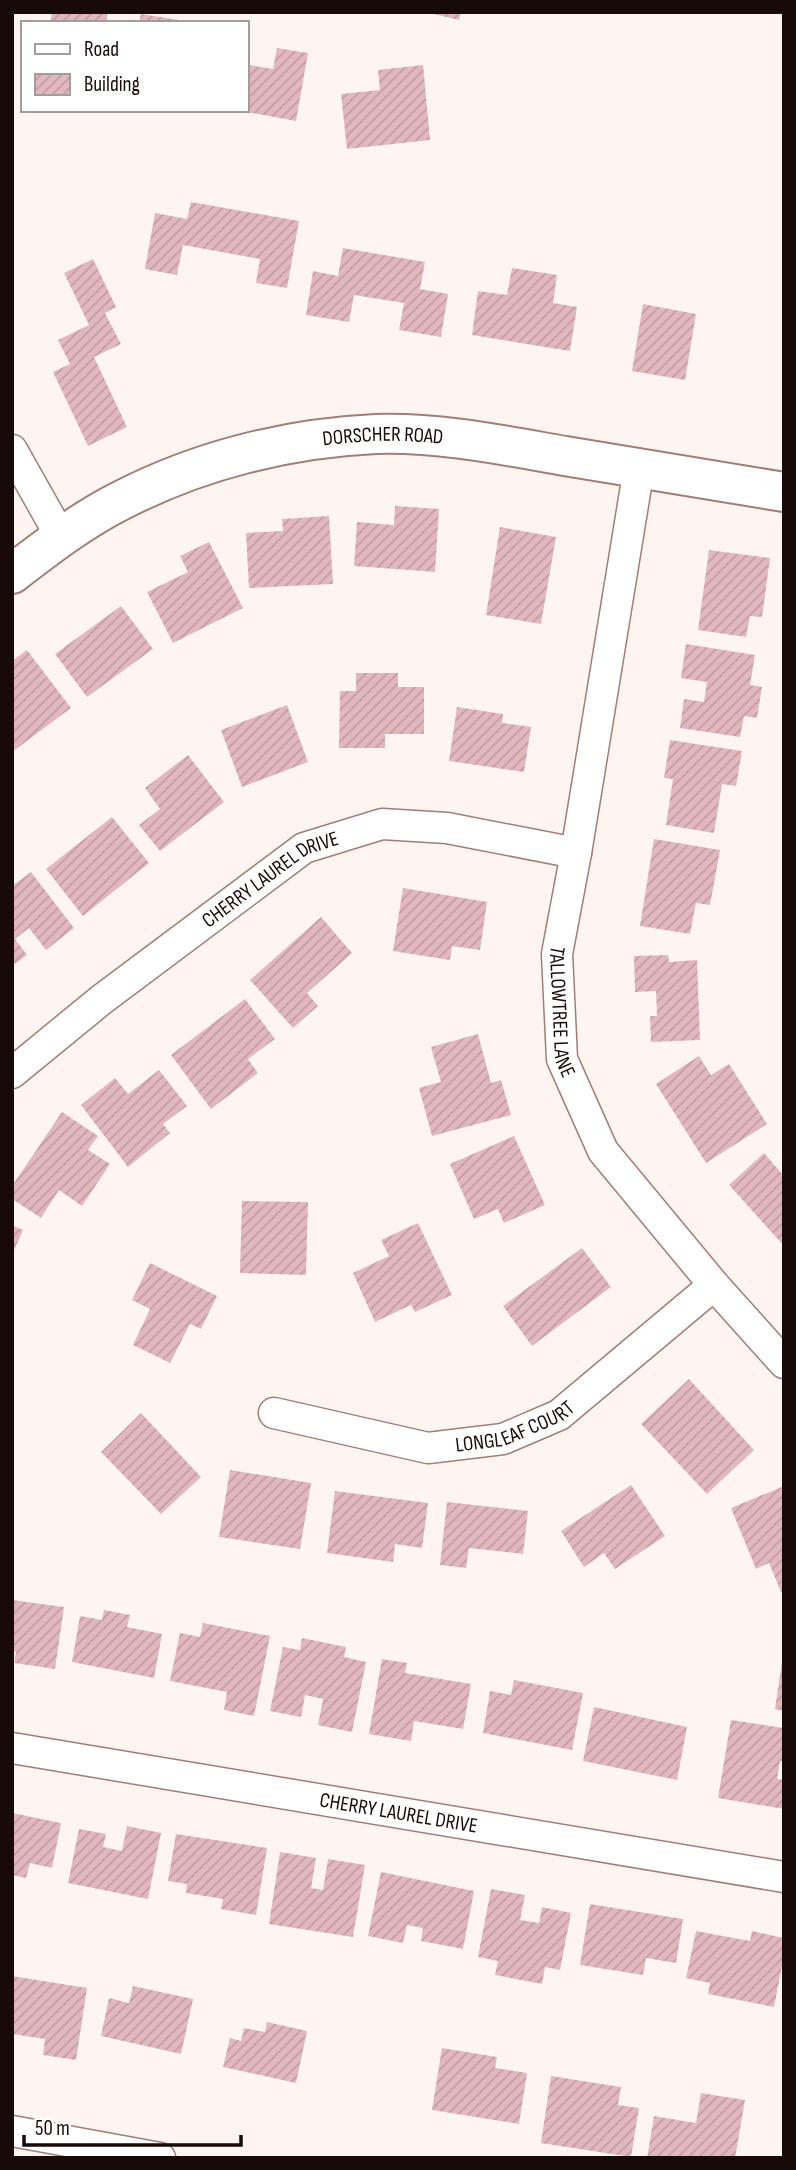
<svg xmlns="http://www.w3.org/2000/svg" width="796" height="2170" viewBox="0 0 796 2170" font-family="'Sofia Sans Condensed',sans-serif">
  <defs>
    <pattern id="building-hatch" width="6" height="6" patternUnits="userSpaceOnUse" patternTransform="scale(1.75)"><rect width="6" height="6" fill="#e2b8be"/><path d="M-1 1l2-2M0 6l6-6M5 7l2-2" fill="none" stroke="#c19da2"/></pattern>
  </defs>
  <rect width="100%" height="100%" fill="#fef5f3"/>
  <!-- building -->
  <g fill="url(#building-hatch)">
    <path d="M52,12H108L106,23H50Z"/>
    <path d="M425,12H461L459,20Z"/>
    <path d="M141,14L185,21V23H139Z"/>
    <path d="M277,48L308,53L296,121L247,112V79L249,65L273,69Z"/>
    <path d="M423,65L430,140L347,149L341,94L380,90L378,70Z"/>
    <path d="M191,202L299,221L287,288L256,283L260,259L183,245L177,275L145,269L155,213L187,219Z"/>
    <path d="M343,248L425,262L420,289L448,294L441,337L399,330L404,303L354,295L349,322L306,315L313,271L338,276Z"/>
    <path d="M93,259L116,307L105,313L121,344L94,357L127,427L88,446L53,372L70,364L58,340L89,325L64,273Z"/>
    <path d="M512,268L557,275L553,303L577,307L570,351L472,335L478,291L507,295Z"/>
    <path d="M643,304L696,314L685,380L632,371Z"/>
    <path d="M395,506L439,509L435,572L354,566L357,522L394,525Z"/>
    <path d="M329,516L333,584L249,588L246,533L283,531L282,519Z"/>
    <path d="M500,527L556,537L541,624L486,615Z"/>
    <path d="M209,542L243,608L173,643L147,592L188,572L180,556Z"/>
    <path d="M709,550L770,558L762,617L750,616L746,637L698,630Z"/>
    <path d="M121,606L153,649L87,697L55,654Z"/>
    <path d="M686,644L755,655L750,685L762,687L757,718L744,716L740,737L680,728L684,699L704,702L707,682L681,678Z"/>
    <path d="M27,650L71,708L12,752V661Z"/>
    <path d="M356,673H398V687H424V734H385V748H339L340,691H356Z"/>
    <path d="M287,705L308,762L242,787L221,730Z"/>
    <path d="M457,707L503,714L502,723L531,727L524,772L449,761Z"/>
    <path d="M670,740L742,751L736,786L722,784L714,833L666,825L673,779L664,778Z"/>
    <path d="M188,755L224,802L160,851L139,825L160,809L145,788Z"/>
    <path d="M112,817L149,863L83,916L46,869Z"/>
    <path d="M654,839L720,850L710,905L696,903L690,934L640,926Z"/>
    <path d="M31,872L74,928L46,950L29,928L15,939L27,955L12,966V886Z"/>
    <path d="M403,888L487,902L480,950L452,946L450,960L393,951Z"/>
    <path d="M321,917L352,953L307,993L318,1006L293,1028L250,980Z"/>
    <path d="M668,955L669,962L697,960L700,1040L651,1042L650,1016H657L656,991L635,992L634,956Z"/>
    <path d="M245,999L275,1039L248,1059L258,1073L211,1109L171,1055Z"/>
    <path d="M478,1034L491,1083L501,1080L511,1115L432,1136L419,1088L441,1082L431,1047Z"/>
    <path d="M699,1056L711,1075L729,1064L767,1124L706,1163L656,1084Z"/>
    <path d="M159,1070L187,1106L163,1124L170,1133L128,1167L81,1105L115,1078L128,1094Z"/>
    <path d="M62,1112L98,1136L88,1150L110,1164L82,1206L59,1190L41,1218L12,1199V1186Z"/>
    <path d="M514,1136L545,1205L504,1223L498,1209L474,1219L450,1164Z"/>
    <path d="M764,1153L784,1176V1246L729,1185Z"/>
    <path d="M242,1201L308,1202L306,1275L240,1273Z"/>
    <path d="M418,1223L452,1295L415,1312L411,1305L375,1322L353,1273L389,1256L381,1240Z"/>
    <path d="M12,1225L23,1230L12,1255Z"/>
    <path d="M582,1248L611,1287L532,1346L503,1306Z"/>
    <path d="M150,1263L217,1296L201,1329L190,1324L170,1363L133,1345L150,1309L132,1300Z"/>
    <path d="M689,1379L754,1450L707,1494L641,1424Z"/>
    <path d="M141,1413L201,1477L161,1514L101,1452Z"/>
    <path d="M230,1470L311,1483L300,1549L219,1537Z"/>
    <path d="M631,1485L665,1536L615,1569L604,1553L584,1567L561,1531Z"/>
    <path d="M784,1486V1591L781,1592L769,1563L756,1569L731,1508Z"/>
    <path d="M335,1491L428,1503L422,1548L395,1544L393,1562L327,1553Z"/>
    <path d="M447,1502L528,1511L523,1554L469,1548L466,1568L440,1565Z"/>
    <path d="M12,1600L64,1607L55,1669L14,1663L16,1652L12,1651Z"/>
    <path d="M104,1610L130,1615L127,1627L162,1634L154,1678L72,1662L80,1616L102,1620Z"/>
    <path d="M203,1623L270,1636L254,1716L224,1710L227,1692L170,1681L180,1633L200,1637Z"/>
    <path d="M302,1638L346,1647L344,1657L366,1662L352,1732L318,1725L323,1699L305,1695L301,1717L270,1711L283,1647L300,1650Z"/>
    <path d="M382,1659L407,1663L405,1673L471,1684L463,1729L414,1721L411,1741L369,1734Z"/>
    <path d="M782,1662H784V1711L775,1709Z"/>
    <path d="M514,1680L583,1693L572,1750L483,1733L490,1691L511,1695Z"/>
    <path d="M594,1707L687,1727L677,1780L583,1761Z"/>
    <path d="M731,1720L784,1728V1761H780L777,1779L784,1780V1809L718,1798Z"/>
    <path d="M12,1813L61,1823L52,1868L30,1863L26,1878L12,1875Z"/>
    <path d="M127,1826L161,1833L148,1899L68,1883L79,1829L106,1834L103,1847L122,1851Z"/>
    <path d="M176,1834L267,1848L256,1915L221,1909L223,1899L186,1893L187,1884L168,1881Z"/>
    <path d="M280,1852L316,1858L311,1888L323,1890L328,1859L365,1865L353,1937L269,1924Z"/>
    <path d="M381,1872L474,1891L463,1949L421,1941L423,1928L407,1925L403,1943L368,1936Z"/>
    <path d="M491,1889L525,1895L520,1920L539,1923L542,1907L571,1913L560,1970L545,1967L542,1984L495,1975L498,1961L478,1957Z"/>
    <path d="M590,1904L683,1919L676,1963L646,1958L643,1975L580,1965Z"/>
    <path d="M696,1931L750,1941L752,1931L784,1938V1956L774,2007L708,1994L710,1983L686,1978Z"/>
    <path d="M12,1976L87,1988L76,2060L43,2055L45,2039L12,2034Z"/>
    <path d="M133,1986L193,1999L181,2054L101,2036L109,1998L129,2003Z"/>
    <path d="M267,2022L307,2031L296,2083L223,2067L230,2038L241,2041L244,2028L265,2032Z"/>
    <path d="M442,2048L497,2057L495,2068L527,2073L519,2124L432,2110Z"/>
    <path d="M551,2076L621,2087L618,2105L639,2108L631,2157L541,2143Z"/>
    <path d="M701,2093L745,2100L735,2158H647L654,2116L696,2123Z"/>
  </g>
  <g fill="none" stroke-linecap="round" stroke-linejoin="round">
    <!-- street casing -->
    <g stroke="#a37d75" stroke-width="33">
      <g id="street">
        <path d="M12,450L61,537"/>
        <path id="s1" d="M639,468L576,853L557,954L562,1059L603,1151L714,1285L784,1363"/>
        <path id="s2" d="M12,1073L101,1000L304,848L382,824L447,828L576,853"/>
        <path id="s3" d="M274,1413L428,1448L503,1439L559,1415L714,1285"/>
        <path id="s4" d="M12,1748L784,1877"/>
        <path d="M12,2131L160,2158"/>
      </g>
    </g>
    <!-- secondary casing -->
    <g stroke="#a37d75" stroke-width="42">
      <g id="secondary">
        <path id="s5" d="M12,574C47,547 82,520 122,500C200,460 288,438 376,434C439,432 502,445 565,456C638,468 711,480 784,492"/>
      </g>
    </g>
    <!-- street -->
    <use href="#street" stroke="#fff" stroke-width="30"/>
    <!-- secondary -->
    <use href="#secondary" stroke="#fff" stroke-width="38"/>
  </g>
  <g text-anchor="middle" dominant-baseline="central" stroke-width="5" stroke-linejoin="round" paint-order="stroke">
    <!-- street labels -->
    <g font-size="21" fill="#170a08" stroke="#fff">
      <text stroke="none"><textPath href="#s5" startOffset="404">DORSCHER ROAD</textPath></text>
      <text stroke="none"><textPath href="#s2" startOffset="324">CHERRY LAUREL DRIVE</textPath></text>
      <text stroke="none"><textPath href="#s1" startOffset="551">TALLOWTREE LANE</textPath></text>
      <text stroke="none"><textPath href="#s3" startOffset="248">LONGLEAF COURT</textPath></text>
      <text stroke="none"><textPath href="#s4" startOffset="392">CHERRY LAUREL DRIVE</textPath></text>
    </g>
  </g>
  <!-- border -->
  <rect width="796" height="2170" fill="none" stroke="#170a08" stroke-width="28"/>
  <!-- legend -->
  <rect x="21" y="21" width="228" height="91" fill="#ffffff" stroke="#a29d9c" stroke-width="2"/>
  <rect x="35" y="44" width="35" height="10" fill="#ffffff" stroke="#a29d9c" stroke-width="2"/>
  <text x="84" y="56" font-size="21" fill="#170a08">Road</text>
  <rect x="35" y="74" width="35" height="21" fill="url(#building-hatch)" stroke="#a29d9c" stroke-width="2"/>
  <text x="84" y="91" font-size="21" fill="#170a08">Building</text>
  <!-- scale -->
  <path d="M24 2135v10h217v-10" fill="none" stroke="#170a08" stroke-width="3.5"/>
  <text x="35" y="2135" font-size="21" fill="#170a08" stroke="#ffffff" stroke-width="5" paint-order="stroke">50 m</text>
</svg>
